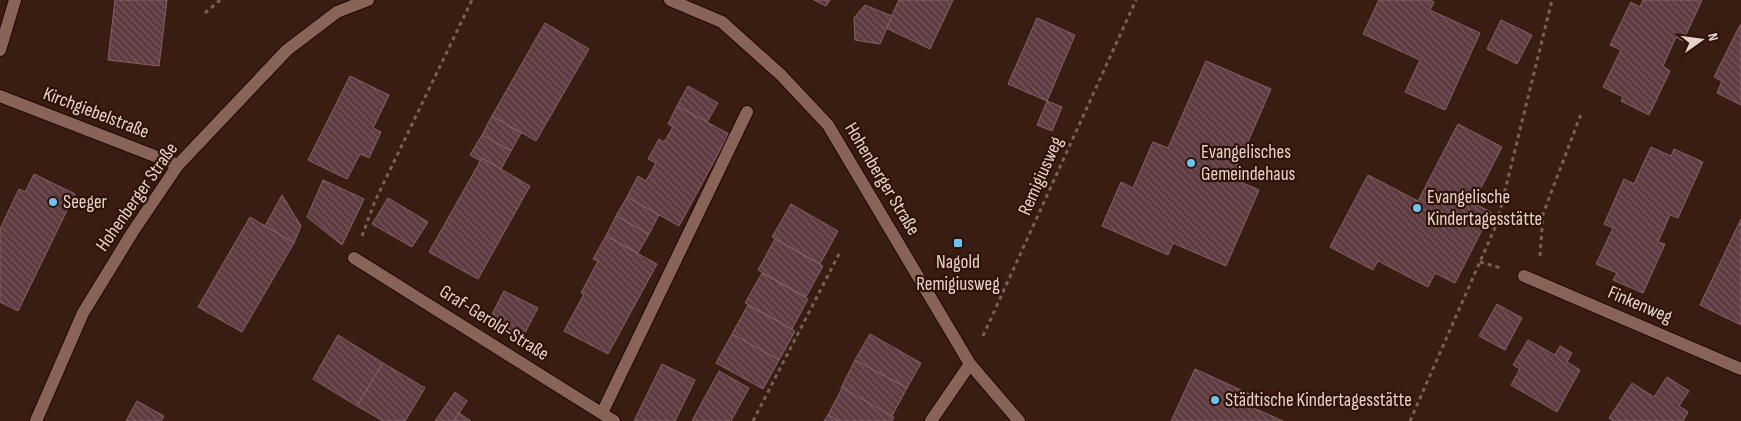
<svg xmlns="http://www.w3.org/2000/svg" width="1741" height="421" viewBox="0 0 1741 421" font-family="'Sofia Sans Condensed',sans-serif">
  <defs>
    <pattern id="building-back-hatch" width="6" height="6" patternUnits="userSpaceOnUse" patternTransform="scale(1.25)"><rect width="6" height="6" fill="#5e3b41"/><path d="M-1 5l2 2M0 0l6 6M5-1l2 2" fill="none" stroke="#75565b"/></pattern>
  </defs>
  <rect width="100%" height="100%" fill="#3a1d12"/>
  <!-- building -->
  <g fill="url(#building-back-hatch)" stroke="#866166">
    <path d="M115,0H167L159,66L108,60Z"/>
    <path d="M814,0H830L826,6Z"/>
    <path d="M899,0H953L930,49L886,28Z"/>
    <path d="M1379,0H1430L1434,2L1430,10L1480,33L1445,110L1405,92L1420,60L1363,34Z"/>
    <path d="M1643,0H1702L1683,41L1676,37L1663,66L1670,71L1649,115L1621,101L1623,97L1603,87L1621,50L1610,45L1631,2L1640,7Z"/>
    <path d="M865,5L892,16L880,44L855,40L854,18Z"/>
    <path d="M1037,18L1075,35L1047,101L1008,84Z"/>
    <path d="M1501,20L1532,35L1517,64L1487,49Z"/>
    <path d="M545,23L589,49L536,141L492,116Z"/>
    <path d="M1740,25H1741V105L1717,93L1722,81L1714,77Z"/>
    <path d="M1206,61L1271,89L1232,178L1259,190L1226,266L1173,243L1168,255L1102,226L1121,182L1133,188L1153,142L1168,148Z"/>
    <path d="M350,76L389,95L373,128L381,132L369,158L360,154L347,179L308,160Z"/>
    <path d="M688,86L718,103L707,122L677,106Z"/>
    <path d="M1047,101L1062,107L1052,131L1037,125Z"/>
    <path d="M677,106L729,134L679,226L627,197L638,176L646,181L656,163L648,159L659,139L664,142L673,127L668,124Z"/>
    <path d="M492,116L521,133L511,151L482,135Z"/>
    <path d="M1458,124L1502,147L1473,203L1491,212L1455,283L1435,273L1428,287L1378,261L1373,270L1330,247L1368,175L1418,201Z"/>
    <path d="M482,135L511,151L501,169L482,158L481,161L470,155Z"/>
    <path d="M1651,147L1671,156L1674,149L1703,162L1678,218L1670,215L1658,242L1665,244L1643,293L1613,280L1617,273L1596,264L1613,228L1604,224L1624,179L1634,184Z"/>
    <path d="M482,158L530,186L478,279L429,252Z"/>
    <path d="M34,174L75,194L18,311L0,302V229L19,189L25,192Z"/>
    <path d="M323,180L364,199L342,245L307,217Z"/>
    <path d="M282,195L301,226L294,243L265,226Z"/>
    <path d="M627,197L659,215L649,234L616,216Z"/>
    <path d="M388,198L428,222L412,247L372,224Z"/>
    <path d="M791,204L838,231L820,264L772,237Z"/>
    <path d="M616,216L649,234L638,253L606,236Z"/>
    <path d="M250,217L294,243L242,332L198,307Z"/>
    <path d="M1741,219V325L1700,305Z"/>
    <path d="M606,236L657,264L608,354L564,331L584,294L581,293L598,261L593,259Z"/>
    <path d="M775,239L823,266L806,297L758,270Z"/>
    <path d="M762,273L808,299L792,329L745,303Z"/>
    <path d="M504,291L538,308L522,338L489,320Z"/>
    <path d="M1497,304L1522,318L1505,350L1479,336Z"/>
    <path d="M748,305L795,331L779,360L732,334Z"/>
    <path d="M732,334L779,360L763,389L716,363Z"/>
    <path d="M870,334L921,363L907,388L855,360Z"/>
    <path d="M338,335L383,363L357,406L313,379Z"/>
    <path d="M1528,340L1555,355L1560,346L1572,353L1567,362L1580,370L1557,412L1511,385L1520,369L1513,365Z"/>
    <path d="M855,360L907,388L892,416L841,388Z"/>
    <path d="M383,363L425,388L405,421H383L357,406Z"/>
    <path d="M662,364L695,380L675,421H634Z"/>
    <path d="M1195,369L1252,395L1247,405L1283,421H1171Z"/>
    <path d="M719,371L749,388L731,421H692Z"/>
    <path d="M1667,377L1689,391L1679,406L1688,412L1683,421H1614L1609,418L1632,383L1654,397Z"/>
    <path d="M842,388L894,417L892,421H839L828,415Z"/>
    <path d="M455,392L467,401L454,421H435Z"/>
    <path d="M137,401L164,416L161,421H126Z"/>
    <path d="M459,413L471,421H454Z"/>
    <path d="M828,415L839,421H824Z"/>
  </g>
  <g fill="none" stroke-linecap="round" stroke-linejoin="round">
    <!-- minor casing -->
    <g stroke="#200600" stroke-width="14">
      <g id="minor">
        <path d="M670,0L722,22L781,75L828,125L970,364L1019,421"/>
        <path d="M0,50L15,0"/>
        <path d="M0,96L178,165"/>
        <path d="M354,258L614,421"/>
        <path d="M1524,276L1741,369"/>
        <path d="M602,413L747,112"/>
        <path d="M36,421L83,313L132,233L178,165L287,50L337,12L368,0"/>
        <path d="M931,421L970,364"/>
      </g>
    </g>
    <!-- path -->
    <g stroke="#796056" stroke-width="3" stroke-dasharray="4 4" stroke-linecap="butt">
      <path d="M205,13L220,0"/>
      <path d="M362,236L375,201L472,0"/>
      <path d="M1540,256L1543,214L1581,114"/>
      <path d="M1480,262L1501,268"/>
      <path d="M983,336L1136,0"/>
      <path d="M753,421L840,252"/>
      <path d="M1410,421L1497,223L1552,0"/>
    </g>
    <!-- minor -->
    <use href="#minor" stroke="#876457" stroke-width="12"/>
  </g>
  <!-- markers -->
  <g fill="#6cc3f2" stroke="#2f1308" stroke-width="2">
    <circle cx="1191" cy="163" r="5"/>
    <circle cx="53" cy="202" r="5"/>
    <circle cx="1417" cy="208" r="5"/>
    <rect x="953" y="238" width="10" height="10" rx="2.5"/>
    <circle cx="1215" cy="400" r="5"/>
  </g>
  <g text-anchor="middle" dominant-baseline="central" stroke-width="4.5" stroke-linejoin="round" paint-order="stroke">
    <!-- street labels -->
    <g font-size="19" fill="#e7d3cb" stroke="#2f1308">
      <text transform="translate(96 113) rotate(21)">Kirchgiebelstraße</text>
      <text transform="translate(1041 176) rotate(-66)">Remigiusweg</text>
      <text transform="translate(882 179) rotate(59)">Hohenberger Straße</text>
      <text transform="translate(137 197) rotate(-55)">Hohenberger Straße</text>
      <text transform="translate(1640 305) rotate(23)">Finkenweg</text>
      <text transform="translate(494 323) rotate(32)">Graf-Gerold-Straße</text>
    </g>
    <!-- poi labels -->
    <g font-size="19" fill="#e7d3cb" stroke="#2f1308" text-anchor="start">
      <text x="1201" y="152">Evangelisches<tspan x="1201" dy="22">Gemeindehaus</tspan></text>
      <text x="1427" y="197">Evangelische<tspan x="1427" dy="22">Kindertagesstätte</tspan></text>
      <text x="63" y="202">Seeger</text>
      <text x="958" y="262" text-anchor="middle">Nagold<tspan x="958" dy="22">Remigiusweg</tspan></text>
      <text x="1225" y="400">Städtische Kindertagesstätte</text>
    </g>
  </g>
  <!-- north arrow -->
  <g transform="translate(1701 40) rotate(76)" stroke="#2f1308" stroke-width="4" paint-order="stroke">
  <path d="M0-4L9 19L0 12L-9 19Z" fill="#e7d3cb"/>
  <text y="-8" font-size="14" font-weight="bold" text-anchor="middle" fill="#e7d3cb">N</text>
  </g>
</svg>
